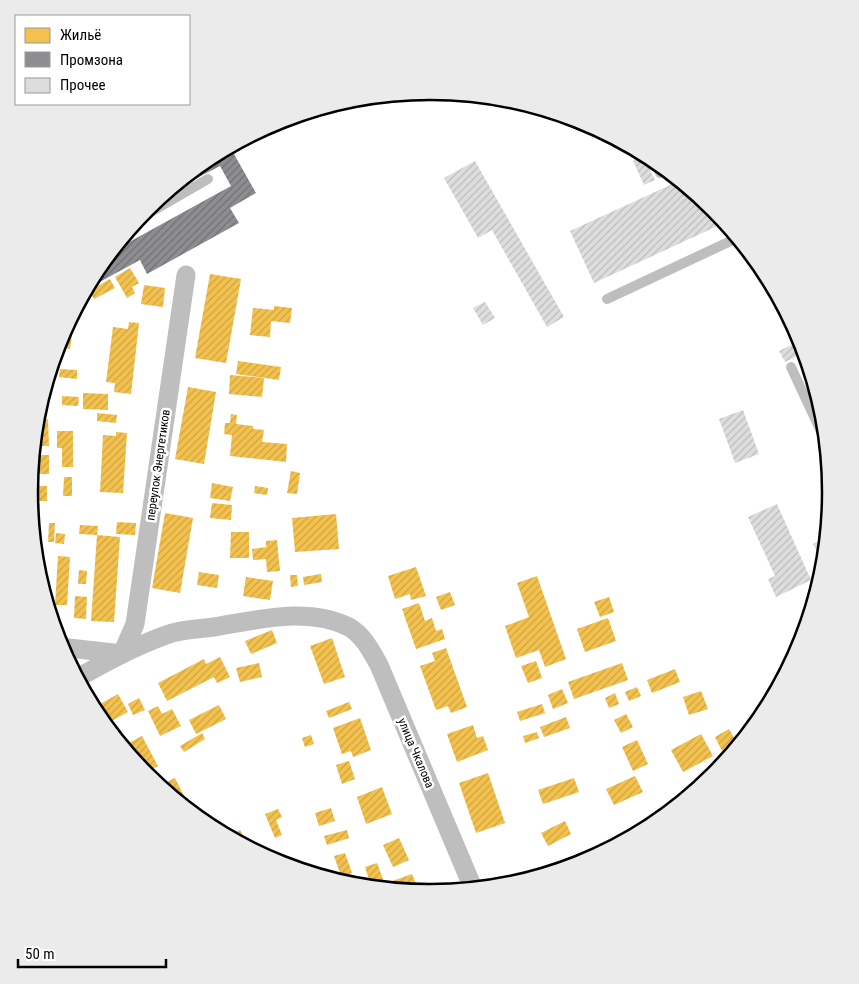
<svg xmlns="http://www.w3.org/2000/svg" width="859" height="984" viewBox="0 0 859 984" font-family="'Roboto Condensed',sans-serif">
  <defs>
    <pattern id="homes-hatch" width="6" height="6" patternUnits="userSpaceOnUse" patternTransform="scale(1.25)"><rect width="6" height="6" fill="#f2c14e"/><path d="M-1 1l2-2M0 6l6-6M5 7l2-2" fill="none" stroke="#cea442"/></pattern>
    <pattern id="industry-hatch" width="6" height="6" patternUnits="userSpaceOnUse" patternTransform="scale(1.25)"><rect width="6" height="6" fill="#8d8d92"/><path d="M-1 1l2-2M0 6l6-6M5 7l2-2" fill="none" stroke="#717175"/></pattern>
    <pattern id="building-hatch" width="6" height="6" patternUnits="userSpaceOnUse" patternTransform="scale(1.25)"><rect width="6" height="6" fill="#ddd"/><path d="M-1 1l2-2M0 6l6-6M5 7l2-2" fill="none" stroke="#bcbcbc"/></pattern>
  </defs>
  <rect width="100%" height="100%" fill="#fff"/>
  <!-- homes -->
  <g fill="url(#homes-hatch)">
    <path d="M130,268L139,283L132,287L135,293L127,298L115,277Z"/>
    <path d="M210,274L241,279L226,363L195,358Z"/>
    <path d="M110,279L115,288L94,299L89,291Z"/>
    <path d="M144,285L165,288L163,307L141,304Z"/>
    <path d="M274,306L292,308L290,323L271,321L270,337L250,335L253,308L274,310Z"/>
    <path d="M69,320L74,321L70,349L57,347Z"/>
    <path d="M129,322L139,323L131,394L114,392L115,383L106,382L113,327L128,329Z"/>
    <path d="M238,361L281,367L279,380L236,374Z"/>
    <path d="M60,369L77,370V379L59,377Z"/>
    <path d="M230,375L264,378L262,397L229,394Z"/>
    <path d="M188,387L216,392L204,464L175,459Z"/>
    <path d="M44,388H47V403H40Z"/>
    <path d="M83,393L108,394V410L83,409Z"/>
    <path d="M62,396L79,397L78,406L62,405Z"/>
    <path d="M97,413L117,415L116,423L97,421Z"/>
    <path d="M231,414L237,415L236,424L253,426V429L264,430L262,442L287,444L286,462L230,456L232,435L224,434L225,423H230Z"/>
    <path d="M36,419H48L49,446H35Z"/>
    <path d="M57,431H73V467H62V448H57Z"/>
    <path d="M116,432L127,433L123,493L100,492L103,435L116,436Z"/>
    <path d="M33,455H49V474H32Z"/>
    <path d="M291,471L300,473L297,494L287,493Z"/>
    <path d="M64,477H72V496H63Z"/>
    <path d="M212,483L233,487L230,501L210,498Z"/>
    <rect x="33" y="486" width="14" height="15"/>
    <path d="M255,486L268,488L267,495L254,493Z"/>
    <path d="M30,503L40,504L39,515H31Z"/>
    <path d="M212,503L232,505L231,520L210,518Z"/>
    <path d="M165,513L193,518L180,593L152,588Z"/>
    <path d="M336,514L339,549L295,552L292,518Z"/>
    <path d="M117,522L136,523L135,535L116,534Z"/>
    <path d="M49,523H55L54,542H48Z"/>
    <path d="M80,525L98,526L97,535L79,534Z"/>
    <path d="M231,532H249V558H230Z"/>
    <path d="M56,533L65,534L64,544L55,543Z"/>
    <path d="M97,535L120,537L114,622L91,621Z"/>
    <path d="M277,540L280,571L267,572L266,559L253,560L252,549L266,547V541Z"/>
    <path d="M58,556L70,557L67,605H55Z"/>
    <path d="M416,567L426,596L411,600L410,594L395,599L388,576Z"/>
    <path d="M79,570L87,571L86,584H78Z"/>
    <path d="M199,572L219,575L217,588L197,585Z"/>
    <path d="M321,574L322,582L304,585L303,577Z"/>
    <path d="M290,575H297L298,586L291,587Z"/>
    <path d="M537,576L566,659L545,667L539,650L516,658L505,626L529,617L517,583Z"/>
    <path d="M246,577L273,581L270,600L243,596Z"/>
    <path d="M450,592L455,605L441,610L436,597Z"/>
    <path d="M75,596L87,597L86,619L74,618Z"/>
    <path d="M609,597L614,612L600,617L594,602Z"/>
    <path d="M419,603L425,621L432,618L436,631L442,629L445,639L416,649L402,609Z"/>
    <path d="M608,618L616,641L585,652L577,629Z"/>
    <path d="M272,630L277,643L251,654L245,641Z"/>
    <path d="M332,638L345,677L324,684L310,646Z"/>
    <path d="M446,648L467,707L451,713L448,706L436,710L420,666L435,661L432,653Z"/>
    <path d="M220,657L230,677L217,683L214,677L167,701L158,683L204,659L206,664Z"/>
    <path d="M536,661L542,678L528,683L521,666Z"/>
    <path d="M259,663L262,677L240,682L236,668Z"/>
    <path d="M622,663L628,680L574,699L568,682Z"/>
    <path d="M675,669L680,682L652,693L647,680Z"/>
    <path d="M637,687L641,696L629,701L625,692Z"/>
    <path d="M562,689L568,703L553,709L548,695Z"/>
    <path d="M701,691L708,709L689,715L683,697Z"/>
    <path d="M615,693L619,704L609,708L605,698Z"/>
    <path d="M118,694L128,712L104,725L93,708Z"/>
    <path d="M139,698L145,710L133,715L128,704Z"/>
    <path d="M349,702L352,709L329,718L326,711Z"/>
    <path d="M542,704L545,713L520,721L517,712Z"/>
    <path d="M219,705L226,719L196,734L189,720Z"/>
    <path d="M158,706L162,714L172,709L181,726L160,736L148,711Z"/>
    <path d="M626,714L633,727L621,733L614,720Z"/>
    <path d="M566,717L570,728L544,737L540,727Z"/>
    <path d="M360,718L371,750L353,757L351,751L342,754L333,728Z"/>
    <path d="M473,725L477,738L483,736L488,750L457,762L447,734Z"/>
    <path d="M729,729L737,743L722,751L715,737Z"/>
    <path d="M537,732L539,738L525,743L523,736Z"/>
    <path d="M202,733L205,739L184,752L180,746Z"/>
    <path d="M701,734L713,756L683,772L671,750Z"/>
    <path d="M311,735L314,744L305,747L302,738Z"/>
    <path d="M142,736L158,766L144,773L125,745Z"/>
    <path d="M637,740L648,764L633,771L622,747Z"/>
    <path d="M349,761L355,779L342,784L336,765Z"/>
    <path d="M488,773L505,823L476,833L459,783Z"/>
    <path d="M635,776L643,792L614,805L606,789Z"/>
    <path d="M175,778L193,814L159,786Z"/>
    <path d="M574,778L579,792L543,804L538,790Z"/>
    <path d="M382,787L392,814L366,824L357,797Z"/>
    <path d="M331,808L335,821L319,826L315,813Z"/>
    <path d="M278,809L282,817L276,820L282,835L275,838L265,814Z"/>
    <path d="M565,821L571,834L548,846L541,833Z"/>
    <path d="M240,830L245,839L239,842L227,836Z"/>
    <path d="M347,830L349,838L327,845L324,836Z"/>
    <path d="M399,838L409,860L393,867L383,845Z"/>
    <path d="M345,853L352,873L341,876L334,856Z"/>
    <path d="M284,854L288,866L270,859Z"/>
    <path d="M377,863L384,882L371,886L365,867Z"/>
    <path d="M412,874L419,892L386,888L384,884Z"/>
  </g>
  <!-- industry -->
  <path fill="url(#industry-hatch)" d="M230,147L256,193L230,208L239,223L147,274L140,260L85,290L96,269L111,252L231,186L220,166L159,198L207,159Z"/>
  <!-- building -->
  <g fill="url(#building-hatch)">
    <path d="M645,155L660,165L650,170L655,180L644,185L633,161Z"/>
    <path d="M475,161L564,317L547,327L492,230L478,238L444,178Z"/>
    <path d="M679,181L713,209L724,223L594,283L570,231Z"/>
    <path d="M485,302L495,318L483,325L473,308Z"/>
    <path d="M800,341L804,353L785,362L779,351Z"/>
    <path d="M743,410L759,454L735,463L719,419Z"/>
    <path d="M777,504L811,580L776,597L768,579L775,576L748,517Z"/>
    <path d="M826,537L823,562L813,544Z"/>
  </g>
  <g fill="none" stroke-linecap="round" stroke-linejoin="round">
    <!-- lane -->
    <g stroke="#bebebe" stroke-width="10">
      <path d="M660,173L666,170"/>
      <path d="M137,220L208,179"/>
      <path d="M607,299L737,238"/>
      <path d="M791,367L825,440"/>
    </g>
    <!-- street -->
    <g stroke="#bebebe" stroke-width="19">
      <path d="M60,647L122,654"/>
      <path d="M122,654L135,624L186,275"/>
      <path d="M77,678C107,662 137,645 169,634C183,629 200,629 214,627C257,620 308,606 349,627C364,636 371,651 379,665L473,888"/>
    </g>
  </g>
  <g text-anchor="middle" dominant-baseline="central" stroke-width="5" stroke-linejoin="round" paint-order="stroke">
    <!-- street labels -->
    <g font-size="12" fill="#000" stroke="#fff">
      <text transform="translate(158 465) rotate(-82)">переулок Энергетиков</text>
      <text transform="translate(416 753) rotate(67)">улица Чкалова</text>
    </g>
  </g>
  <!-- crop -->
  <path d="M0 0H859V984H0ZM38 492a392 392 0 1 1 784 0a392 392 0 1 1-784 0Z" fill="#ebebeb" fill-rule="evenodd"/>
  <path fill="none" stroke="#000" stroke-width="2.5" d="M38 492a392 392 0 1 1 784 0a392 392 0 1 1-784 0Z"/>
  <!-- legend -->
  <rect x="15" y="15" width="175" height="90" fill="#ffffff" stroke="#999999"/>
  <rect x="25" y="28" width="25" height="15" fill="#f2c14e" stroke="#999999"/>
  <text x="60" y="40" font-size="15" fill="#000000">Жильё</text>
  <rect x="25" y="52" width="25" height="15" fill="#8d8d92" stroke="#999999"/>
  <text x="60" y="65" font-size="15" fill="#000000">Промзона</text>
  <rect x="25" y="78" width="25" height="15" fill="#dddddd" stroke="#999999"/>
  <text x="60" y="90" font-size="15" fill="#000000">Прочее</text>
  <!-- scale -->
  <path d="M18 959v8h148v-8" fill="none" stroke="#000000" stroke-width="2.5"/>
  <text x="25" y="959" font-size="15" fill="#000000" stroke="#ffffff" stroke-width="4" paint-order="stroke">50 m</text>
</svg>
